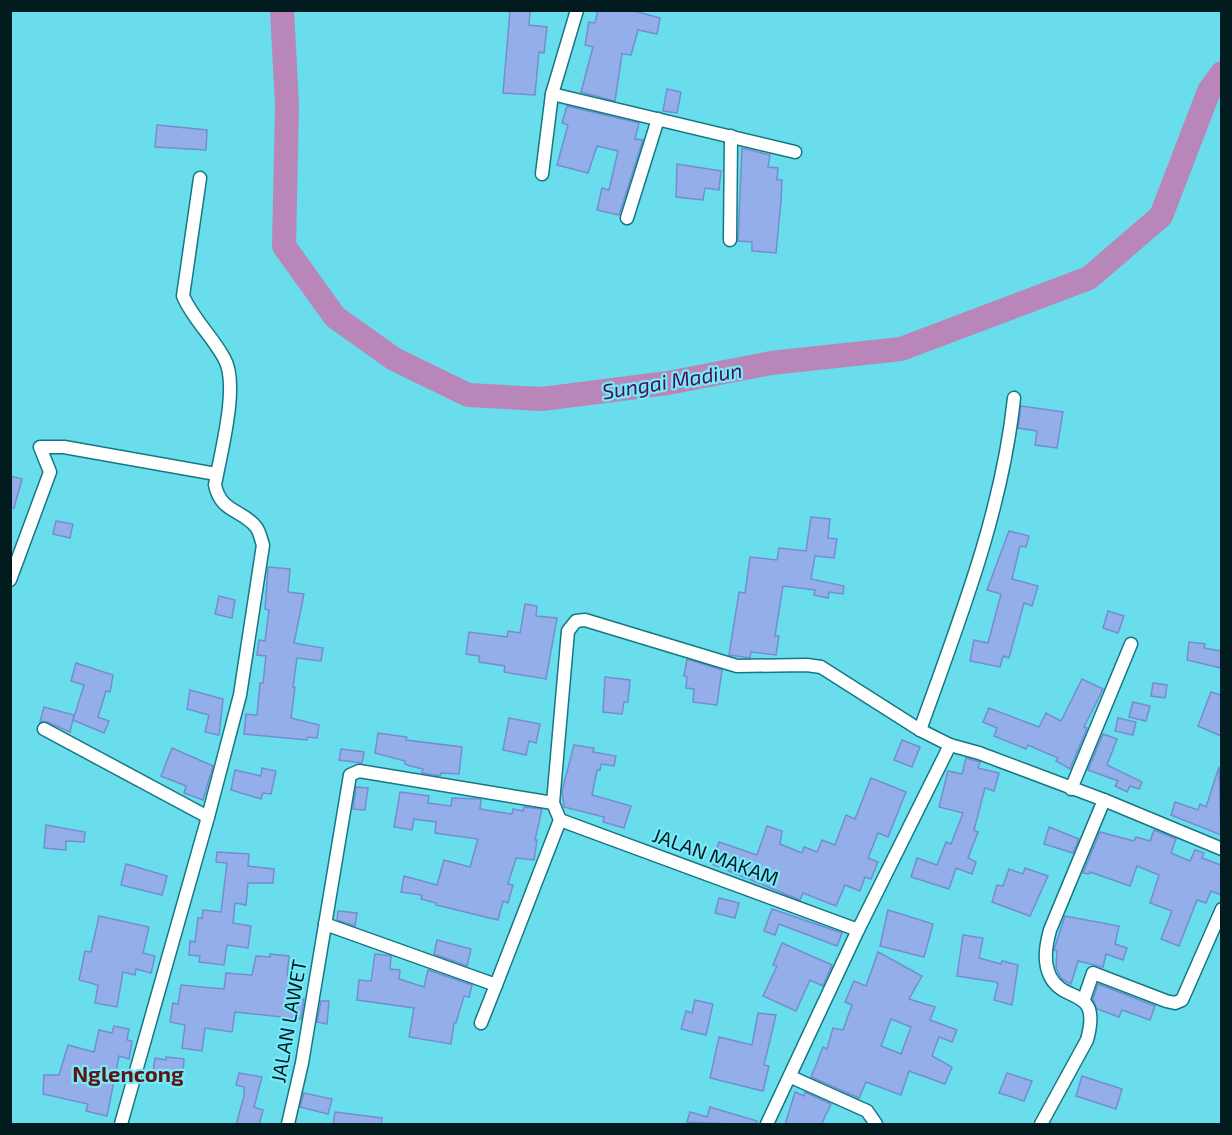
<svg xmlns="http://www.w3.org/2000/svg" width="1232" height="1135" viewBox="0 0 1232 1135" font-family="'Exo 2',sans-serif">
  <rect width="100%" height="100%" fill="#69ddec"/>
  <g fill="none" stroke-linecap="round" stroke-linejoin="round">
    <!-- river -->
    <path stroke="#b886b8" stroke-width="24" d="M282,10L287,105L284,246L335,317L394,359L468,395L542,399L668,383L771,363L901,349L1089,278L1161,216L1209,91L1222,73"/>
  </g>
  <!-- building -->
  <g fill="#94aeea" stroke="#728ed1" stroke-width="1.5" fill-rule="evenodd">
    <path d="M510,10L530,11L529,25L547,27L544,53L539,52L535,95L503,93Z"/>
    <path d="M598,10H631L660,18L657,34L638,30L631,55L622,54L615,101L581,92L593,47L585,45L589,22L595,23Z"/>
    <path d="M667,89L681,92L677,113L663,111Z"/>
    <path d="M567,106L639,123L635,139L643,140L619,215L597,210L602,188L609,190L618,151L597,146L588,173L557,165L568,125L562,123Z"/>
    <path d="M157,125L207,130L206,150L155,147Z"/>
    <path d="M742,148L770,155L768,167L778,168L777,180H782L781,201L776,253L752,251V242L738,241Z"/>
    <path d="M677,164L721,171L719,190L705,188L703,200L676,197Z"/>
    <path d="M1021,406L1063,412L1057,448L1035,445L1037,431L1018,428Z"/>
    <path d="M10,476L22,479L14,508H10Z"/>
    <path d="M811,517L830,519L828,538L837,539L834,558L815,556L811,579L844,586L843,594L829,592L828,598L814,595L815,590L783,586L775,636H779L776,655L751,652L750,658L729,655L739,592L745,593L750,557L777,560L779,548L806,551Z"/>
    <path d="M56,521L73,524L70,538L53,534Z"/>
    <path d="M1009,531L1029,536L1026,547L1020,546L1012,579L1038,586L1032,606L1024,603L1009,658L1003,656L1000,667L970,661L974,640L988,643L1001,594L987,590Z"/>
    <path d="M268,567L290,569L288,592L304,594L294,643L323,648L321,661L297,658L293,687H295L291,718L319,725L317,738L308,737L307,740L244,734L246,714L257,715L260,683H263L266,656L257,655L259,640L265,641L269,610L265,609Z"/>
    <path d="M219,596L235,600L232,618L215,614Z"/>
    <path d="M525,604L537,606L536,616L557,618L546,679L504,672L505,666L479,662V656L466,654L469,632L507,637L508,631L520,633Z"/>
    <path d="M1108,611L1124,616L1118,633L1103,628Z"/>
    <path d="M1189,642L1205,644L1204,648L1221,651V668L1187,660Z"/>
    <path d="M687,659L722,670L717,705L693,702L694,689L686,688L687,677L684,676Z"/>
    <path d="M76,663L113,675L110,692L106,691L98,717L109,721L104,733L73,720L84,685L71,681Z"/>
    <path d="M605,677L630,680L628,702H624L622,714L603,712Z"/>
    <path d="M1082,679L1103,689L1084,727L1087,728L1070,769L1056,761L1058,758L1028,745L1026,749L994,736L997,728L983,722L989,708L1039,727L1046,713L1061,721Z"/>
    <path d="M1153,683L1167,685L1165,698L1151,696Z"/>
    <path d="M190,690L223,699L219,735L205,732L209,715L187,709Z"/>
    <path d="M1211,692L1221,695V736L1198,726Z"/>
    <path d="M1133,702L1150,706L1146,721L1129,717Z"/>
    <path d="M44,707L74,715L70,732L47,722H40Z"/>
    <path d="M509,718L540,724L536,743L529,741L526,755L503,750Z"/>
    <path d="M1118,718L1136,722L1133,735L1115,731Z"/>
    <path d="M378,733L407,737L406,740L462,747L459,774L441,773L440,776L422,773L423,769L410,766L405,764V761L375,753Z"/>
    <path d="M1103,734L1117,739L1107,765L1142,782L1139,789L1130,786L1127,792L1115,786L1118,781L1088,770Z"/>
    <path d="M902,740L920,747L912,767L894,760Z"/>
    <path d="M574,745L594,748L593,752L616,756L614,766L601,764L600,770H597L592,795L631,806L624,828L603,822L604,817L564,807L562,791Z"/>
    <path d="M172,748L213,766L203,800L184,793L186,786L161,776Z"/>
    <path d="M341,749L364,752L362,763L339,760Z"/>
    <path d="M966,758L980,762L978,768L999,773L994,791L985,788L974,830L978,832L968,858L976,862L972,874L956,868L949,889L911,877L917,858L937,865L946,842L951,844L963,813L939,807L948,771L962,774Z"/>
    <path d="M1219,767L1221,835L1171,815L1175,802L1198,810L1200,804L1206,807Z"/>
    <path d="M262,768L276,771L271,794L263,793L261,799L231,790L235,770L261,776Z"/>
    <path d="M871,778L906,792L888,837L878,833L868,858L878,862L871,879L865,877L860,891L845,885L836,906L803,893L800,900L712,864L719,842L757,855L767,826L782,831L780,844L802,853L804,847L817,852L822,840L835,845L846,815L855,819Z"/>
    <path d="M356,787L368,788L365,810L353,809Z"/>
    <path d="M400,792L429,796L428,803L451,806L452,798L481,799L480,809L512,814L513,809L523,811L524,807L542,809L535,840H537L534,860L516,858L508,884L513,885L508,903L503,901L498,920L436,905V903L421,899L422,895L401,892L404,876L437,885L444,860L470,867L478,839L435,833L436,822L414,819L412,830L394,827Z"/>
    <path d="M46,825L85,832L84,842L66,841V850L44,848Z"/>
    <path d="M1049,827L1079,839L1073,853L1044,844Z"/>
    <path d="M1154,830L1176,839L1171,853L1190,861L1195,850L1204,853L1202,858L1221,865V895L1211,891L1206,903L1197,900L1179,946L1161,939L1172,911L1150,903L1159,875L1137,866L1130,886L1090,872L1089,874L1083,873L1100,832L1134,841L1136,837L1150,841Z"/>
    <path d="M217,852L249,854L248,866L274,869L273,883H248L246,905L235,903L233,923L251,926L248,948L227,945L224,965L199,962L200,956L189,955L190,941L195,942L198,918H202L203,910L221,912L227,863L216,862Z"/>
    <path d="M126,864L167,876L162,895L121,885Z"/>
    <path d="M1025,868L1048,876L1030,916L992,902L997,885L1003,886L1009,869L1023,874Z"/>
    <path d="M719,898L739,903L735,918L715,913Z"/>
    <path d="M772,909L842,933L837,946L779,924L775,935L764,931Z"/>
    <path d="M888,910L933,924L924,957L880,946Z"/>
    <path d="M338,911L357,913L355,926L337,920Z"/>
    <path d="M99,916L149,927L143,953L155,956L151,973L136,969L135,975L123,972L117,1007L95,1003L98,985L79,980L85,951L91,952Z"/>
    <path d="M1065,916L1119,926L1115,944L1127,948L1123,960L1106,954L1103,967L1078,961L1071,984L1062,979L1056,968L1057,951L1054,950Z"/>
    <path d="M963,935L983,938L979,958L1001,964L1002,961L1018,965L1012,1005L994,1000L998,984L996,982L957,976Z"/>
    <path d="M437,940L471,949L467,966L434,954Z"/>
    <path d="M782,943L832,965L823,986L810,980L796,1011L763,996L777,966L773,965Z"/>
    <path d="M878,952L922,976L909,999L935,1007L930,1020L957,1030L952,1042L939,1037L932,1056L952,1067L945,1084L909,1071L901,1095L866,1082L859,1098L811,1077L823,1047L827,1049L833,1028L843,1030L852,1005L845,1002L854,981L866,986ZM891,1019L911,1027L901,1054L881,1046Z"/>
    <path d="M270,954L289,956L287,976L300,977L298,998L304,999L301,1019L235,1012L232,1032L205,1028L202,1051L182,1048L185,1025L170,1022L173,1003L178,1004L181,985L224,989L226,973L252,975L256,956L270,957Z"/>
    <path d="M375,954L391,956L390,969L400,970L399,979L424,987L428,970L472,985L469,997L464,996L456,1023H454L451,1044L409,1037L414,1008L357,1000L359,980L371,981Z"/>
    <path d="M1098,984L1155,1006L1150,1020L1122,1010L1119,1017L1097,1009L1093,999Z"/>
    <path d="M695,1000L713,1004L706,1035L681,1029L686,1011L692,1013Z"/>
    <path d="M321,1001H329L327,1024L317,1022Z"/>
    <path d="M758,1013L776,1015L764,1065L769,1066L763,1091L710,1078L719,1037L752,1045Z"/>
    <path d="M114,1026L129,1029L127,1040L132,1041L129,1059L119,1056L107,1116L86,1111L88,1104L43,1094L44,1075H59L68,1045L94,1052L99,1030L112,1033Z"/>
    <path d="M166,1057L184,1059L183,1075L153,1072L155,1058L166,1060Z"/>
    <path d="M239,1073L262,1077L254,1107L263,1110L259,1125H236L244,1096V1087L236,1085Z"/>
    <path d="M1007,1073L1032,1081L1024,1101L999,1093Z"/>
    <path d="M1082,1076L1122,1089L1116,1109L1076,1096Z"/>
    <path d="M795,1092L804,1096L805,1092L831,1104L821,1125H785Z"/>
    <path d="M304,1093L332,1099L328,1114L300,1107Z"/>
    <path d="M710,1107L757,1121L756,1125L687,1122L690,1112L707,1117Z"/>
    <path d="M335,1112L382,1118L381,1125H333Z"/>
  </g>
  <g fill="none" stroke-linecap="round" stroke-linejoin="round">
    <!-- street casing -->
    <g stroke="#147883" stroke-width="15">
      <g id="street">
        <path d="M552,94L795,152"/>
        <path d="M542,174L552,94L577,10"/>
        <path d="M627,218L658,119"/>
        <path d="M730,240L731,136"/>
        <path d="M10,580L50,472L40,447H64L216,474"/>
        <path d="M44,729L208,817"/>
        <path d="M920,730C959,621 1002,513 1014,398"/>
        <path d="M1071,789L1131,644"/>
        <path d="M560,820L858,930"/>
        <path d="M325,924L496,985L560,820L553,803L568,631L576,621L585,620L737,666L807,665L821,667L920,730L950,745L979,753L1104,800L1222,849"/>
        <path d="M1084,999L1093,973L1166,1001L1175,1003L1182,1000L1222,909"/>
        <path d="M481,1023L496,985"/>
        <path d="M791,1077L867,1111L876,1124"/>
        <path d="M121,1124L208,817L240,695L263,545C261,540 260,532 256,527C242,509 221,513 215,485C220,455 240,384 224,358C212,336 193,319 183,296L200,178"/>
        <path d="M288,1124L302,1063L350,775L359,771L553,803"/>
        <path d="M767,1124L858,930L950,745"/>
        <path d="M1041,1124L1087,1040C1102,985 1064,1005 1050,976C1043,961 1046,945 1050,930L1104,800"/>
      </g>
    </g>
    <!-- street -->
    <use href="#street" stroke="#fff" stroke-width="12"/>
  </g>
  <g text-anchor="middle" dominant-baseline="central" stroke-width="4.5" stroke-linejoin="round" paint-order="stroke">
    <!-- street labels -->
    <g font-size="20" fill="#021b1e" stroke="#77eaf9">
      <text transform="translate(716 856) rotate(20)">JALAN MAKAM</text>
      <text transform="translate(288 1021) rotate(-80)">JALAN LAWET</text>
    </g>
    <!-- water labels -->
    <g font-size="21" font-style="italic" fill="#4c0e4e" stroke="#77eaf9">
      <text transform="translate(672 380) rotate(-9)">Sungai Madiun</text>
    </g>
    <!-- quarter labels -->
    <g font-size="22" font-weight="bold" fill="#5c1715" stroke="#77eaf9">
      <text x="128" y="1073">Nglencong</text>
    </g>
  </g>
  <!-- border -->
  <rect width="1232" height="1135" fill="none" stroke="#021b1e" stroke-width="24"/>
</svg>
